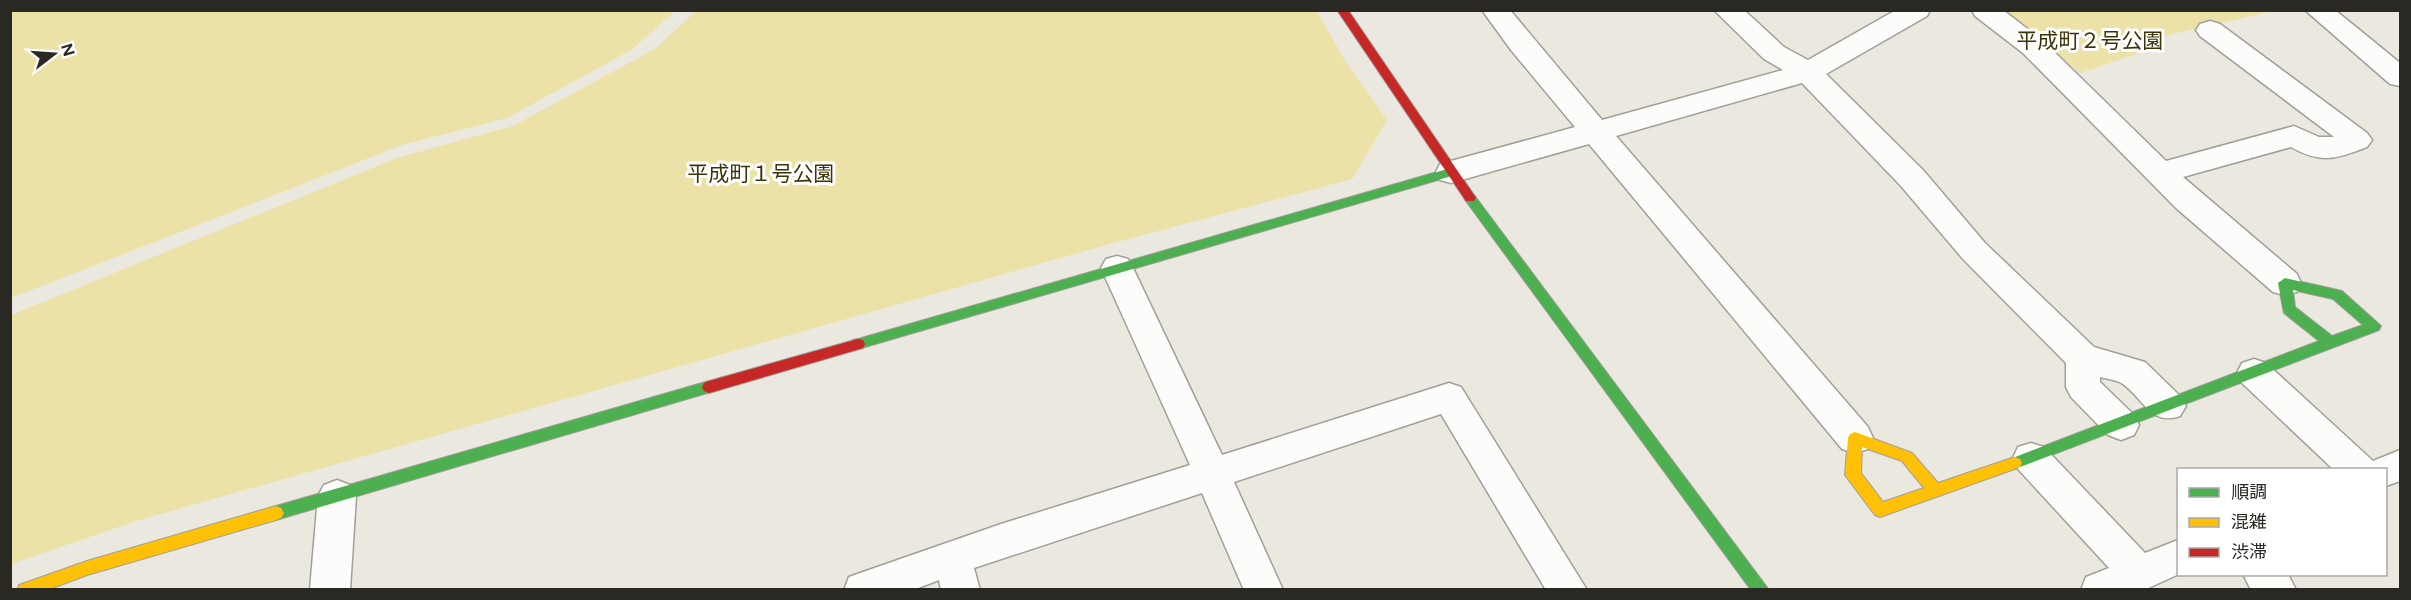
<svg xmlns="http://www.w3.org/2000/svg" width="2411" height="600" viewBox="0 0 2411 600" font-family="Figtree,'Noto Sans JP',sans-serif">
  <rect width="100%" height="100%" fill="#eae8df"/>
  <!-- green -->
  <g fill="#ece1a7">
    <path d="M11,10H675V11L631,50L507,118L402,145L11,298Z"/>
    <path d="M697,10L1317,11L1345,61L1387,120L1352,179L1106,245L136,521L11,564V315L397,158L513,126L655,49Z"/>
    <path d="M2003,11H2273L2164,36L2134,55L2080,73Z"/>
  </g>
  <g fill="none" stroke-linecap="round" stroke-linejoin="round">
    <!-- street casing -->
    <g stroke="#a19f99" stroke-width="3">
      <g id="street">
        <path d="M1482,10H1510L1602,120L1783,70L1764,59L1714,10H1744L1784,47L1808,60L1896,10H1930L1927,16L1826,74L1923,170L1985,243L2094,347L2145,362L2180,396L2186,406L2180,416C2150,426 2144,399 2123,384C2117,380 2107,379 2100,377V382L2134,415L2139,425L2134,435L2121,440L2108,435L2071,397L2066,387V363L1963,259L1901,186L1802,83L1616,136L1868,427L1873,438L1868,449L1855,453L1842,449L1589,144L1451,183L1440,180L1436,172L1440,164L1575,127L1511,50Z"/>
        <path d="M1972,10H2003L2043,41L2166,161L2294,126L2319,137H2334L2200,36L2196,30L2200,24L2210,21L2220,24L2367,133L2372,140L2367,147C2336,159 2321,164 2291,147L2183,177L2297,274L2301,283L2297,292L2285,295L2273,292L2176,208L2023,53L1975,16Z"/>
        <path d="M2305,10H2335L2400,63V86L2390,84Z"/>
        <path d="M1117,256L1128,259L1133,268L1222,455L1449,383L1461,387L1587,590H1546L1441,414L1234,482L1283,590H1244L1202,493L974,568L980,590H941L939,580L913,590H844L849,577L863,572L1001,524L1190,465L1101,268L1106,259Z"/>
        <path d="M2254,359L2266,363L2373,461L2400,450V481L2386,486V470H2334L2242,383L2237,373L2242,363Z"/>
        <path d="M2031,443L2044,447L2145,553L2178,540L2179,574L2144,590H2081L2086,577L2109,568L2018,469L2013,458L2018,447Z"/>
        <path d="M337,480L350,485L356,496L350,590H310L318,496L324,485Z"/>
        <path d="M2243,574H2288L2296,590H2251Z"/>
      </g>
    </g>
    <!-- fast casing -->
    <g stroke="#a19f99" stroke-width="2">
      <g id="fast">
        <path d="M1451,168L1457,172L1455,175L858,349L853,348L851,344L853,340L858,339Z"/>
        <path d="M1470,193L1474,195L1769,590H1751L1466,201L1464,198Z"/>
        <path d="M2285,278L2342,291L2381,326L2379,330L2020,467L2015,469L2010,467L2008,463L2010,459L2319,341L2284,313L2278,283ZM2293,290L2333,299L2363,325L2332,336L2295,307Z"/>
        <path d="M709,381L714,383L716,387L714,391L276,520L271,518L268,513L271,508L276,506Z"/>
      </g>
    </g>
    <!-- slow casing -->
    <g stroke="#a19f99" stroke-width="2">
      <g id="slow">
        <path d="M1855,432L1912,453L1938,483L2015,457L2020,459L2022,463L2020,467L1880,517L1875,515L1845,475L1848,438L1850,434ZM1862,447L1902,461L1924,488L1883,502L1861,473Z"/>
        <path d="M276,506L281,508L284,513L281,518L276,520L87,575L47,590H17L19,585L87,561Z"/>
      </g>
    </g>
    <!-- jam casing -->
    <g stroke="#a19f99" stroke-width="2">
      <g id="jam">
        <path d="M1337,10H1348L1474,195L1476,198L1474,201H1466Z"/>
        <path d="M858,339L863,340L865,344L863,348L709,393L704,391L702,387L704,383L709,381Z"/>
      </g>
    </g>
    <!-- street -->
    <use href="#street" fill="#fcfcfa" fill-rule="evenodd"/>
    <!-- fast -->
    <use href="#fast" fill="#4caf50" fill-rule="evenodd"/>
    <!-- slow -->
    <use href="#slow" fill="#ffc107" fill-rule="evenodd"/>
    <!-- jam -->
    <use href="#jam" fill="#c62828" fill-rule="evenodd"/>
  </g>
  <g text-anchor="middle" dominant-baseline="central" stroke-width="6" stroke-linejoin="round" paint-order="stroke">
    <!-- park labels -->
    <g font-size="21" fill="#3c3407" stroke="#fff">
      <text x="2090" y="40">平成町２号公園</text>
      <text x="761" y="173">平成町１号公園</text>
    </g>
  </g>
  <!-- border -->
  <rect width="2411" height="600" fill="none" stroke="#2a2822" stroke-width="24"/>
  <!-- legend -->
  <rect x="2177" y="468" width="210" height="108" fill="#ffffff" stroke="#aaa9a7" stroke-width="1.5"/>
  <rect x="2189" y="488" width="30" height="9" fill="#4caf50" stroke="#aaa9a7" stroke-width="1.5"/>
  <text x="2231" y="498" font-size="18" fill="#2a2822">順調</text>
  <rect x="2189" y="518" width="30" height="9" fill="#ffc107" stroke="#aaa9a7" stroke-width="1.5"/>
  <text x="2231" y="528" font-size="18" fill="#2a2822">混雑</text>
  <rect x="2189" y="548" width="30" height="9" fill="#c62828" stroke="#aaa9a7" stroke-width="1.5"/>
  <text x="2231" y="558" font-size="18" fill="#2a2822">渋滞</text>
  <!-- north arrow -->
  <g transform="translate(54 54) rotate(73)" stroke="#ffffff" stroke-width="4.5" paint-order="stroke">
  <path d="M0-4.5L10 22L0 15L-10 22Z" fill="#2a2822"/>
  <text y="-9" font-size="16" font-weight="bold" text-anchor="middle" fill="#2a2822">N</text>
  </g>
</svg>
